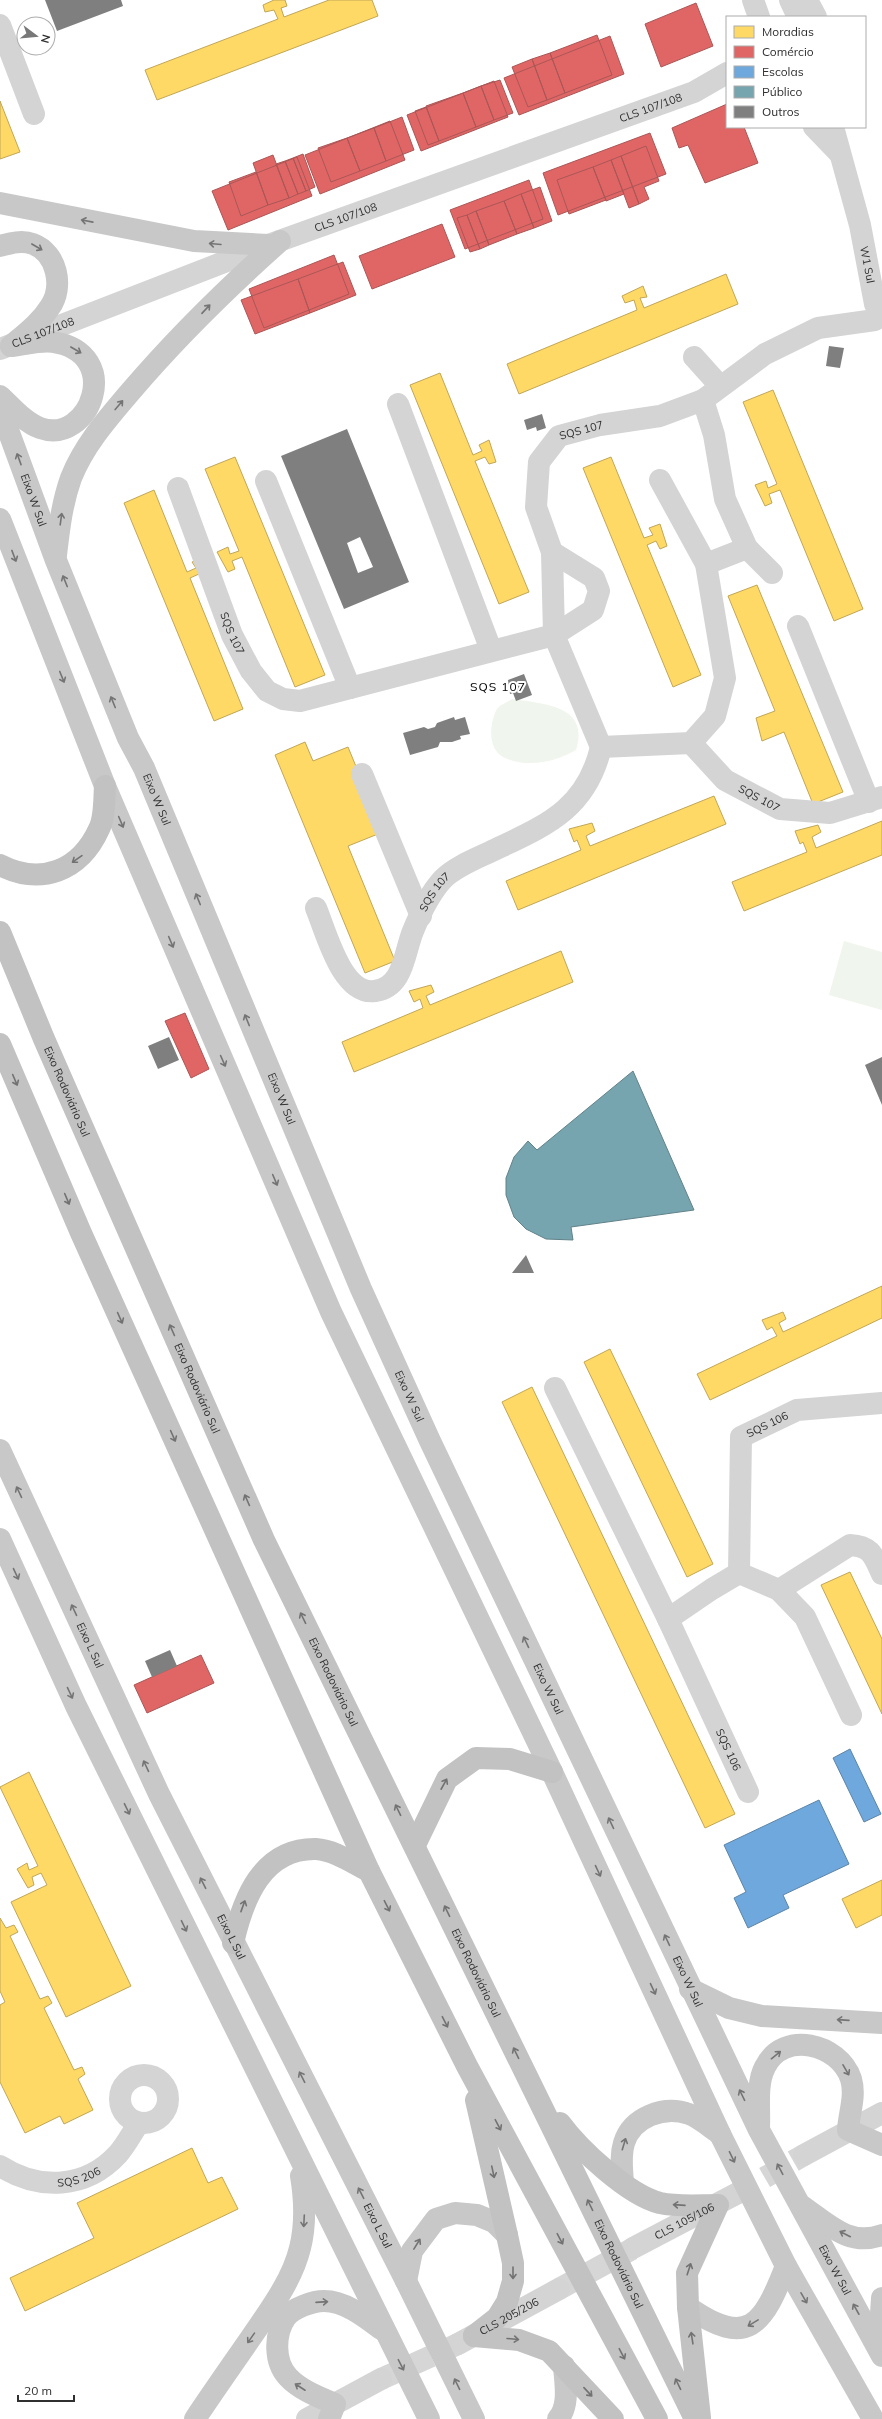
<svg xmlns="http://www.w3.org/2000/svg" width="882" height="2419" font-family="Mulish,sans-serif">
	<rect width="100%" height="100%" fill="#fff"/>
	<path fill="#f0f5ed" d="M512,699C544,704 590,705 576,750C555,762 529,768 505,758C487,750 489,724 497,709C500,705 508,702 512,699Z
		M844,941L882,952V1010L829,995Z"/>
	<path fill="#ffd966" stroke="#c1a656" d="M274,0H285L287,6L281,8L284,17L329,0H372L378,16L157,100L145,70L278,19L274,10L265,12L263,5Z
		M0,101L20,152L0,159Z
		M726,274L738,304L519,394L507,364L637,310L634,300L625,303L622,296L643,286L647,297L640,298L644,308Z
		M440,373L473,455L482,451L479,445L489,440L496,462L489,464L485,457L475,461L529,592L499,604L410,385Z
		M773,390L863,609L834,621L780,490L769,494L772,503L765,506L755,485L766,481L768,488L777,484L743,402Z
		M235,457L325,675L295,687L242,557L232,561L235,569L228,572L217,552L228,547L230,554L239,551L205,469Z
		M611,457L644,538L653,535L649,528L660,524L667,546L660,549L656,541L647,545L701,675L673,687L583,468Z
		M154,490L187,572L196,568L192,562L204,558L199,574L190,578L243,709L214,721L124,503Z
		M757,585L843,792L813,804L784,732L762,741L756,718L775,711L728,596Z
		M305,742L313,761L348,747L383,832L348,846L395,961L365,973L275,755Z
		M714,796L726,824L518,910L506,881L581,850L577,840L574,842L569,829L592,823L595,831L586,836L590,846Z
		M882,821V855L744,911L732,882L807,852L803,842L800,844L795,831L818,825L821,832L812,837L816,848Z
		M561,951L573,982L354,1072L342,1042L423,1008L420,999L414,1002L409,991L431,985L434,992L426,996L430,1005Z
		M882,1286V1318L710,1400L697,1374L777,1336L772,1327L767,1330L762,1320L783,1312L786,1319L779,1323L783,1332Z
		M610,1349L713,1564L687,1577L584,1362Z
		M532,1387L735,1814L705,1828L502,1402Z
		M850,1572L882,1639V1714L821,1585Z
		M29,1772L131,1986L66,2017L11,1902L47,1885L41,1873L32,1877L34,1885L28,1888L17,1869L27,1863L29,1870L38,1866L0,1787Z
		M882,1880V1915L856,1928L842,1899Z
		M0,1918L6,1928L14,1925L18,1932L10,1936L40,1999L48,1996L52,2003L44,2008L74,2070L82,2067L85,2074L78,2079L93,2110L64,2124L60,2116L25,2133L0,2082V2005L5,2002L0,1991Z
		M192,2148L208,2183L222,2177L238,2209L25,2311L10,2278L94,2238L77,2203Z"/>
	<path fill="#e06666" stroke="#ab5656" d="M696,3L713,46L661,67L645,24Z
		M597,35L612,75L565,93L550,53Z
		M610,36L624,74L519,115L504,78Z
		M550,53L565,93L547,100L532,59Z
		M532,59L547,100L528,107L512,67Z
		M500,80L513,113L494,120L481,86Z
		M494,81L508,117L421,151L407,115Z
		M481,86L494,120L476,127L463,93Z
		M463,93L476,127L439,141L426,106Z
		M727,104V127H744L758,163L705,183L688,145L679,148L672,128Z
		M426,107L439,141L428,145L415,111Z
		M402,117L414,150L386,161L374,128Z
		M390,121L405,160L320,194L305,155Z
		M374,128L386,161L360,171L347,138Z
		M650,133L666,174L558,215L543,173Z
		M347,138L360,171L331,182L318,148Z
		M646,146L659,181L644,187L649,199L639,204L621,156Z
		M303,154L315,187L306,191L293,158Z
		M273,155L289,198L268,205L253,163Z
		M621,156L639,204L629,208L611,160Z
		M297,157L312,196L228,230L212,191Z
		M293,158L306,191L298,194L285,161Z
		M611,160L624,194L606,201L593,167Z
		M285,161L298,194L289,198L276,164Z
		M593,167L606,200L569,214L557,180Z
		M256,172L268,205L241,216L229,182Z
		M529,180L543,219L465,249L450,210Z
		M540,187L552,221L534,228L521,194Z
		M521,194L534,228L517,234L504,201Z
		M504,201L517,234L489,245L476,211Z
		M476,211L489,245L480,249L467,215Z
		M467,215L480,249L470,252L457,218Z
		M442,224L455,257L372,289L359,256Z
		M334,255L349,294L264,328L249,289Z
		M343,262L356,295L310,313L298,279Z
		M298,279L310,313L255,334L241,300Z
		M185,1013L209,1069L191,1078L165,1021Z
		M201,1655L214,1683L147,1713L134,1685Z"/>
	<path fill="#6fa8dc" stroke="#5c84a8" d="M850,1749L881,1814L864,1822L833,1758Z
		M819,1800L849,1864L783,1895L789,1908L748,1928L734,1898L746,1892L724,1845Z"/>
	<path fill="#76a5af" stroke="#618289" d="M633,1071L694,1210L571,1227L573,1240L546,1239L526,1229L514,1217L506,1195V1178L514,1157L528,1141L537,1150Z"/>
	<path fill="#7f7f7f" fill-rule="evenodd" d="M45,0H121L123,6L57,31Z
		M829,346L844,348L840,368L826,366Z
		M542,414L546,428L537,431L536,427L527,430L524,420Z
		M347,429L409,582L344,609L281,456ZM360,537L373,567L358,573L347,543Z
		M524,674L532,695L516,701L513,693L510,694L508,680Z
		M454,717L455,720L465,717L470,734L460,736L461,739L452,742H440L438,747L410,755L403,733L424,727L428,729L435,727L437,723Z
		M169,1037L179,1060L158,1069L148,1046Z
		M882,1057V1105L865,1065Z
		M526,1255L534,1273H512Z
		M170,1650L177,1666L152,1677L145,1661Z"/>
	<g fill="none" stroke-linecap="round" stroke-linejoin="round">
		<path stroke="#d6d6d6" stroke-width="22" stroke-dasharray="22 11" stroke-linecap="butt" d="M736,2194L804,2155
			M559,2289L632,2249
			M381,2379L458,2344"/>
		<g stroke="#d4d4d4" stroke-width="22">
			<path d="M753,0L759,17"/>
			<path d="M790,0L798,17"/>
			<path d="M807,0L816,17"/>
			<path d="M0,25L34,114"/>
			<path d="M814,127L839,153"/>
			<path id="s1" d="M833,127L860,225L875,304"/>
			<path id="s2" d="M0,349L268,245L694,92L727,73"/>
			<path d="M694,357L720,386"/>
			<path d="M703,400L714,435L725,499L747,548L772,573"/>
			<path d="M398,404L491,650"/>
			<path id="s3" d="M660,480L706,564L725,678L715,716L691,743L601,747L554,635L552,552L536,507L539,462L559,436L600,425L660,416L703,400L765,354L818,328L875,320"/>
			<path d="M266,481L350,688"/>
			<path id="s4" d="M178,488L232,635L251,671L267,691L283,699L300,701L554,635L593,610L599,591L594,578L552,552"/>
			<path d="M706,564L747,548"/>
			<path d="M798,626L869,802"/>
			<path id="s5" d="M691,743L725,780L780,809L830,813L882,797"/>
			<path d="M362,774L421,916"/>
			<path id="s6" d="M316,908C326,932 342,996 375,991C404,987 404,953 413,931C420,914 430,893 443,879C455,867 475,859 490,852C544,826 586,811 601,747"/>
			<path id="s7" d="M555,1388L668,1619L712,1589L739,1573L741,1437L797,1410L882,1403"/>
			<path d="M739,1573L779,1590L805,1617L851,1715"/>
			<path d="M779,1590L850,1545C872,1546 874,1557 882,1574"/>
			<path id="s8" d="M668,1619L748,1792"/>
			<circle cx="144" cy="2099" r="24"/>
			<path d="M804,2155L882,2113"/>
			<path id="s9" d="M0,2166C39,2191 86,2189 118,2154C126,2145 132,2133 139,2123"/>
			<path id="s10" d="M633,2248L736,2194"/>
			<path id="s11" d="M458,2344L559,2289"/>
			<path d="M307,2419L381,2379"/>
		</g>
		<g stroke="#c8c8c8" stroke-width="22">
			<path d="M0,203L194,241L268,245"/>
			<path d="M0,246C11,243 22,240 33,244C57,253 64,287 50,307C40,323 25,334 11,346"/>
			<path d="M0,396C12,407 24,422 40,428C90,446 125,353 53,342C40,340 24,345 11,346"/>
			<path id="s12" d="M0,408L55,558L128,738L144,768L361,1289L430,1441L759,2130L882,2356"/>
			<path d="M0,519L105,786L331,1312L552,1772L720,2134L786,2266L873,2419"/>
			<path d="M56,555C59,529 62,503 71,478C84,445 108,418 131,391C178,336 226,289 280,241"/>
			<path id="s13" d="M0,1450L159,1794L406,2281L474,2419"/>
			<path d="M0,1539L76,1706L429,2419"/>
			<path d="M690,1989L729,2008L762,2016L882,2023"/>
			<path d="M759,2127C760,2108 756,2084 765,2067C783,2030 839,2043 851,2079C856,2096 849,2113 848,2130L882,2145"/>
			<path d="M623,2182C622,2169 620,2156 624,2143C632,2117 664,2105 689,2114C700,2118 711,2128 720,2134"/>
			<path d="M802,2206C828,2224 849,2247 882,2235"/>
			<path d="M406,2281L412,2251L436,2219L455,2213L477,2215L494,2222L507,2235"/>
			<path d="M882,2298L880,2330L882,2341"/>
			<path d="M688,2307C748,2349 763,2325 786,2266"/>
			<path d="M195,2419C213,2392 232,2365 250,2339C269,2311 292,2281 300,2248C306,2224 305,2200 301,2176"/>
			<path d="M329,2419L335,2404C319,2397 300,2390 288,2377C274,2362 274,2334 286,2317C293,2308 313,2301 324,2301C345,2301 365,2317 381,2329"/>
			<path d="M558,2419C570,2405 565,2383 564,2366"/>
		</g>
		<g stroke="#c2c2c2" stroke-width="22">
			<path d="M0,865C41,886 80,871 99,829C105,818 104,799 105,786"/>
			<path id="s14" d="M0,932L44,1039L264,1540L695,2419"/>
			<path d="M0,1044L81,1233L369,1871L467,2066L657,2419"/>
			<path d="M415,1845L447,1779L476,1758L510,1759L552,1772"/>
			<path d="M233,1943C243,1899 262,1848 316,1849C334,1850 353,1863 369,1871"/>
			<path d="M560,2123C579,2149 628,2195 660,2203C678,2207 699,2205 718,2205L687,2273L688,2307L700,2418"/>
			<path d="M474,2336L497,2318L507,2302L513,2281V2263L507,2235L476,2100"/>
			<path d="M474,2336L519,2340L549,2351L613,2419"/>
		</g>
	</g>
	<defs><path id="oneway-shaft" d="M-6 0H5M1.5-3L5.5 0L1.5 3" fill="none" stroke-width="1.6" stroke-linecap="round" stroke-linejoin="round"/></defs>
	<g stroke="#747474">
		<use href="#oneway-shaft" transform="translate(87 221) rotate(-169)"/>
		<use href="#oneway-shaft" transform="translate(215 244) rotate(-175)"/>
		<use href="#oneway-shaft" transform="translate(37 247) rotate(30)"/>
		<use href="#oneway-shaft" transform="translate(206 309) rotate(-47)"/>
		<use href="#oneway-shaft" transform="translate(76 350) rotate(30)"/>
		<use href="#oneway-shaft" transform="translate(119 405) rotate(-50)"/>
		<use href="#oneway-shaft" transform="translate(19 459) rotate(-110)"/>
		<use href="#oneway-shaft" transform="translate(61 519) rotate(-82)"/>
		<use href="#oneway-shaft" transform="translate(14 556) rotate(69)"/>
		<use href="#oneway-shaft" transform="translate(65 581) rotate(-112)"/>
		<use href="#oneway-shaft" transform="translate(62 677) rotate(68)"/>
		<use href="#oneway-shaft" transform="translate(113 702) rotate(-112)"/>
		<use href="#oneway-shaft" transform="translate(121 822) rotate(67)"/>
		<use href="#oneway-shaft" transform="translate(198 899) rotate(-112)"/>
		<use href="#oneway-shaft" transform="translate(171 942) rotate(67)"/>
		<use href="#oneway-shaft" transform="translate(247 1020) rotate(-112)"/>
		<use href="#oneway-shaft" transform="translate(223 1061) rotate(66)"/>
		<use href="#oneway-shaft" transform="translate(275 1180) rotate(67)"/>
		<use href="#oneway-shaft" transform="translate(19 1492) rotate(-115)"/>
		<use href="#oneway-shaft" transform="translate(16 1574) rotate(65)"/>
		<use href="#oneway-shaft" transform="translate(74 1610) rotate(-115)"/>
		<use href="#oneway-shaft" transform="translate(526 1642) rotate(-115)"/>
		<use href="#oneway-shaft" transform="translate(70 1693) rotate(65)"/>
		<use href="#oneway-shaft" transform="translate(146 1766) rotate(-115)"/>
		<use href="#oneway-shaft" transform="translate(127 1809) rotate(64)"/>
		<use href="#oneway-shaft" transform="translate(611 1823) rotate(-115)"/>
		<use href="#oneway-shaft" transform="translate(598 1871) rotate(65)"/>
		<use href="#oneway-shaft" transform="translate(203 1883) rotate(-117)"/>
		<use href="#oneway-shaft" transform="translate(184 1926) rotate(64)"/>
		<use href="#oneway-shaft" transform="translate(667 1940) rotate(-115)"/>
		<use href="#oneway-shaft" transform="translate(653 1989) rotate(65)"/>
		<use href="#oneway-shaft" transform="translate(843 2020) rotate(-176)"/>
		<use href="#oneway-shaft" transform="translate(776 2055) rotate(-39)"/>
		<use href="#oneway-shaft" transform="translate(846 2070) rotate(60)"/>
		<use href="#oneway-shaft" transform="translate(302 2077) rotate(-117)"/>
		<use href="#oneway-shaft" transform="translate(742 2095) rotate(-116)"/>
		<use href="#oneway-shaft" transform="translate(624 2144) rotate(-73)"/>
		<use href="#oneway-shaft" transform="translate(732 2157) rotate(64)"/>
		<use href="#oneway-shaft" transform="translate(780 2169) rotate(-118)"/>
		<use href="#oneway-shaft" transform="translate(361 2193) rotate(-117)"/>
		<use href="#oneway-shaft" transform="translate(304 2221) rotate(93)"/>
		<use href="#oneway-shaft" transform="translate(845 2234) rotate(-153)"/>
		<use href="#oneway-shaft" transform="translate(417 2244) rotate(-58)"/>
		<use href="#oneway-shaft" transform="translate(804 2298) rotate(60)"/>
		<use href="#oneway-shaft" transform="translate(322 2302) rotate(-4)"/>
		<use href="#oneway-shaft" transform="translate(856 2309) rotate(-119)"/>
		<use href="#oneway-shaft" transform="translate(753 2323) rotate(149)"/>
		<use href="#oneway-shaft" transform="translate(251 2338) rotate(125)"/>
		<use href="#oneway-shaft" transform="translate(401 2365) rotate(63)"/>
		<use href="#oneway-shaft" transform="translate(457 2384) rotate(-116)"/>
		<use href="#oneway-shaft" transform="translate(300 2387) rotate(-147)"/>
	</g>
	<g stroke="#727272">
		<use href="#oneway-shaft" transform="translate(77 859) rotate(145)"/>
		<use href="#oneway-shaft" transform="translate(15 1080) rotate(67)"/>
		<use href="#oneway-shaft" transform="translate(67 1199) rotate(67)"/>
		<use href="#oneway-shaft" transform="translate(120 1318) rotate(66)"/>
		<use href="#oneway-shaft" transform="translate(172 1330) rotate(-114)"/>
		<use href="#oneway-shaft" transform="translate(173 1436) rotate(66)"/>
		<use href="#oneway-shaft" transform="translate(247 1500) rotate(-114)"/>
		<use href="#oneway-shaft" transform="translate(303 1618) rotate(-116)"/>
		<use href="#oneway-shaft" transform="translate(444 1784) rotate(-61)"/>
		<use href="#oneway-shaft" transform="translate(398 1810) rotate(-116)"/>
		<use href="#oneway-shaft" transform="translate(243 1906) rotate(-70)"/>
		<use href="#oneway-shaft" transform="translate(387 1906) rotate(63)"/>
		<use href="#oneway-shaft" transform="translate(447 1911) rotate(-116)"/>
		<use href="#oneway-shaft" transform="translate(445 2022) rotate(63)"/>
		<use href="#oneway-shaft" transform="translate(516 2053) rotate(-116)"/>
		<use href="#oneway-shaft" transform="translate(498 2125) rotate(62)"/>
		<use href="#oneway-shaft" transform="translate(493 2172) rotate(78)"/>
		<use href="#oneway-shaft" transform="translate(590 2205) rotate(-116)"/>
		<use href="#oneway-shaft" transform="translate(679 2205) rotate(-176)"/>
		<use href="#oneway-shaft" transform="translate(560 2239) rotate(62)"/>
		<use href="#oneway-shaft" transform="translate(689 2269) rotate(-72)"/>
		<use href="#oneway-shaft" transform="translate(513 2273) rotate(90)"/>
		<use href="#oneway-shaft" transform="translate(692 2338) rotate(-99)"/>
		<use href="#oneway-shaft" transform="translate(513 2339) rotate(5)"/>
		<use href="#oneway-shaft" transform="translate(622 2354) rotate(62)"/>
		<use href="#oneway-shaft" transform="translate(678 2384) rotate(-116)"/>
		<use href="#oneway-shaft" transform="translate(588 2392) rotate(47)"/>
	</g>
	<g text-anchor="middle" stroke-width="4" stroke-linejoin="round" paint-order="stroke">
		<g font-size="11" fill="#303030" stroke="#fff">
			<text dy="4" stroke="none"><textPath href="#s2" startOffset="694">CLS 107/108</textPath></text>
			<text dy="4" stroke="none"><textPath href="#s2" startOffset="370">CLS 107/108</textPath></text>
			<text dy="4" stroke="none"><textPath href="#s1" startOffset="142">W1 Sul</textPath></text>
			<text dy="4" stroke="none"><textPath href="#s2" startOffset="46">CLS 107/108</textPath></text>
			<text dy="4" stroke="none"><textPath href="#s3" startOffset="730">SQS 107</textPath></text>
			<text dy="4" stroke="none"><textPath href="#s12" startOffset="98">Eixo W Sul</textPath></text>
			<text dy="4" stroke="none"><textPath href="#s4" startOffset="155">SQS 107</textPath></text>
			<text dy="4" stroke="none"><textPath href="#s5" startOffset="89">SQS 107</textPath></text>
			<text dy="4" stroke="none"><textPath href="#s12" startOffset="422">Eixo W Sul</textPath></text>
			<text dy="4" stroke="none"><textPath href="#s6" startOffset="229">SQS 107</textPath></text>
			<text dy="4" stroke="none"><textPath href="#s14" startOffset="173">Eixo Rodoviário Sul</textPath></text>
			<text dy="4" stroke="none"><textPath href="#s12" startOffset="746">Eixo W Sul</textPath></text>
			<text dy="4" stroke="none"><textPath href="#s14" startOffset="497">Eixo Rodoviário Sul</textPath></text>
			<text dy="4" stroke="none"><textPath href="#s12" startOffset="1070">Eixo W Sul</textPath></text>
			<text dy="4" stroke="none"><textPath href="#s7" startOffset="507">SQS 106</textPath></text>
			<text dy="4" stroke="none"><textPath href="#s13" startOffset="215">Eixo L Sul</textPath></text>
			<text dy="4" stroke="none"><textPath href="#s14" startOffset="821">Eixo Rodoviário Sul</textPath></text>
			<text dy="4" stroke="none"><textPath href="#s12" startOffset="1394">Eixo W Sul</textPath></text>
			<text dy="4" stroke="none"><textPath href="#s8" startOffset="144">SQS 106</textPath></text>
			<text dy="4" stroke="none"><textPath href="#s13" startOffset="539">Eixo L Sul</textPath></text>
			<text dy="4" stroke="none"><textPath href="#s14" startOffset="1145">Eixo Rodoviário Sul</textPath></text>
			<text dy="4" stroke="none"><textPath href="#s12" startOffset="1718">Eixo W Sul</textPath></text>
			<text dy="4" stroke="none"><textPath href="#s9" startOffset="83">SQS 206</textPath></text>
			<text dy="4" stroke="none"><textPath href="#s10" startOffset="58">CLS 105/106</textPath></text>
			<text dy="4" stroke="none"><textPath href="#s13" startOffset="863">Eixo L Sul</textPath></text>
			<text dy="4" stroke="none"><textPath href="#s14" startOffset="1469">Eixo Rodoviário Sul</textPath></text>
			<text dy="4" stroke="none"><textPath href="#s12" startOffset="2042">Eixo W Sul</textPath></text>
			<text dy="4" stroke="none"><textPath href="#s11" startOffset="58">CLS 205/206</textPath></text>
		</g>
		<g font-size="12" letter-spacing="1" fill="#000" stroke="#fff">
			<text x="498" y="691">SQS 107</text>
		</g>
	</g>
	<rect x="726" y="16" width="140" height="112" fill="#ffffff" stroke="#acacac"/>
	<rect x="734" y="26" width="20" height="12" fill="#ffd966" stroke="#acacac"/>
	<text x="762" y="36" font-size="12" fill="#303030">Moradias</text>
	<rect x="734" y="46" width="20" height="12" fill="#e06666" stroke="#acacac"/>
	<text x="762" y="56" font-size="12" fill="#303030">Comércio</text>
	<rect x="734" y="66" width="20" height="12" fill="#6fa8dc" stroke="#acacac"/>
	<text x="762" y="76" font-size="12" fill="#303030">Escolas</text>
	<rect x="734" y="86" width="20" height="12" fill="#76a5af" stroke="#acacac"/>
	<text x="762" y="96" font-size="12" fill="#303030">Público</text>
	<rect x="734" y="106" width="20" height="12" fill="#7f7f7f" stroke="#acacac"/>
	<text x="762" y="116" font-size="12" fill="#303030">Outros</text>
	<g transform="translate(36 36) rotate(106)"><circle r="19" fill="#ffffff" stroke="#acacac"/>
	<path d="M0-3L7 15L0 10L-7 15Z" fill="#787878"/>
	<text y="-6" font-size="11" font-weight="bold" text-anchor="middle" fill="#303030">N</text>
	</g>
	<path d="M18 2395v6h56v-6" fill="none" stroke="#303030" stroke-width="2"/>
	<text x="24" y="2395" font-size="12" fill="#303030" stroke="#ffffff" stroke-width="3" paint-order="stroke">20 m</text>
</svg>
